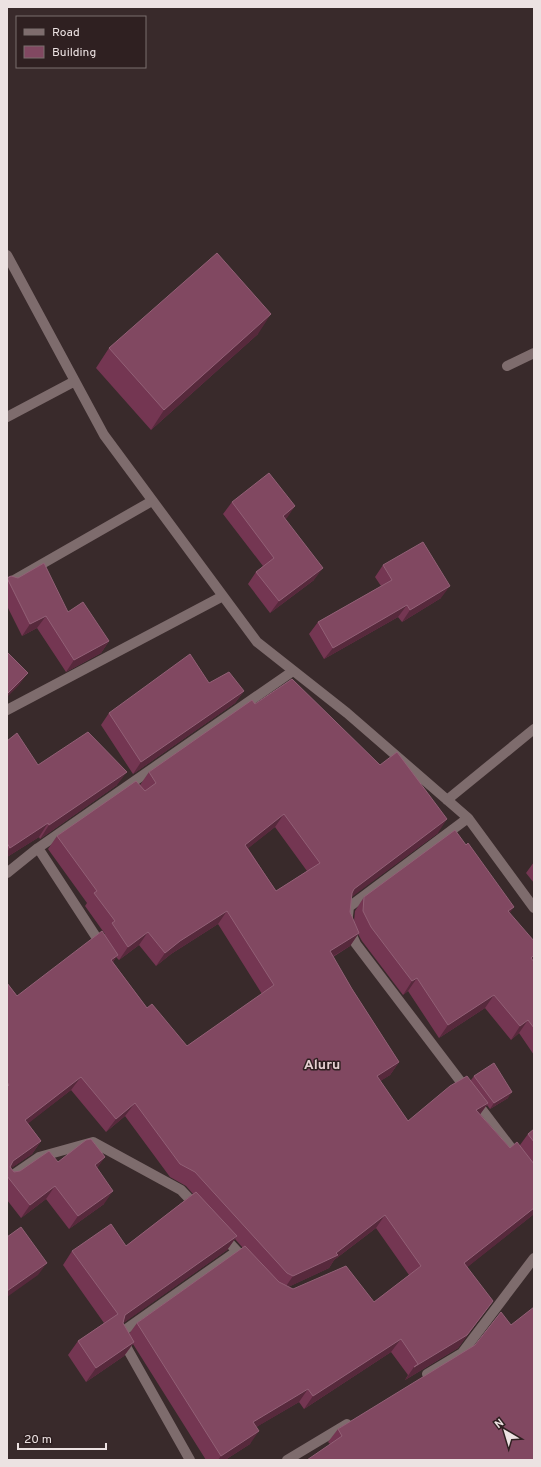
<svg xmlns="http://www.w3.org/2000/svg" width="541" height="1467" font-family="Overpass,sans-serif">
	<rect width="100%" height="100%" fill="#392a2b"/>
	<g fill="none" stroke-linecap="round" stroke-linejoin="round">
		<path stroke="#7e6c6d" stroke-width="10" d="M7,255L104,435L257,642L347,713L468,818L534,908
			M507,366L534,353
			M7,417L75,381
			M7,584L152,501
			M7,710L223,596
			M447,800L534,729
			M468,818L349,907L347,925L356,944L534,1178
			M38,848L102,946
			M7,873L38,848L293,671
			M7,1179L39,1157L93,1142L181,1190L197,1207
			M223,1236L246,1261
			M427,1374L462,1353L534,1258
			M190,1460L119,1334L237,1251
			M287,1460L347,1424"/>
	</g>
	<path fill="#743652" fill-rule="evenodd" d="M258,334L151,430L96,368L109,348Z
		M232,502L295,506L285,519L314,580L270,613L248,584L256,572L263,566L223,514Z
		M383,565L441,598L402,622L398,617L324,659L309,634L318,622L381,586L375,577Z
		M7,578L68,612L109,641L101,653L66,672L37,628L22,636L7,606Z
		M209,683L244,691L235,703L133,774L101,725L109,713Z
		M255,704L438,833L351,897L350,912L354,921L355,911L364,897L510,913L534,962V1055L519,1033L511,1040L485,1008L439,1038L408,991L403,995L362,941L358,934L350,946L333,957L352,989L399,1062L390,1075L380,1081L408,1121L471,1080L474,1076L508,1098L490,1109L487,1105L480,1114L510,1148L520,1145L528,1134L534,1129V1214L467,1267L483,1314L458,1348L405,1380L408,1375L391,1352L304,1409L299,1402L256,1427L250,1444L225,1460H206L133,1344L124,1356L86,1382L68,1355L78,1341L104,1323L63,1265L72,1251L126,1246L193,1194L186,1186L170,1177L125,1116L106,1132L71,1090L28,1123L41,1141L32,1154L11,1168L14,1172L20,1171L58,1162L97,1168L104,1204L69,1229L46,1199L21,1218L7,1200V983L17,996L105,934L85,906L87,903L48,849L57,836L140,785L149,772ZM275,827L307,871L276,891L248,848ZM218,924L262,994L187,1046L147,1008L113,962L116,957L119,960L139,945L156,966L171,954ZM376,1228L409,1275L374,1302L293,1289L288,1287L329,1268L334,1260ZM235,1239L243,1248L137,1323L129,1334L123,1323L227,1250Z
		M7,741L38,765L117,785L40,839L39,837L7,857Z
		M534,862V883L526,873Z
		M511,1325L534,1460L330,1444L328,1442L338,1429Z"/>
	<path fill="#57293c" d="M271,314L258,334L151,430L164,410Z
		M295,506L287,518L274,528L283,516Z
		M323,568L314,580L270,613L279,601Z
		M450,586L441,598L402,622L410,610Z
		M407,605L398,617L324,659L333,648Z
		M46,616L37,628L22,636L30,624Z
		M109,641L101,653L66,672L74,660Z
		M28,673L19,685L7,697V694Z
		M244,691L235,703L133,774L141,762Z
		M127,772L117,785L40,839L49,825Z
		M284,814L275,827L236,858L245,845Z
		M447,819L438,833L345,902L354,889Z
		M48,823L39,837L7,857V852L10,848Z
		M514,907L505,920L508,911Z
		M227,911L218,924L171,954L156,966L165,953L180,941Z
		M148,932L139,945L119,960L128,947Z
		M359,933L350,946L320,964L330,951Z
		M118,955L108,968L111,960Z
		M534,955V959L532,962L531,958Z
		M417,978L408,991L403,995L412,981Z
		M494,995L485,1008L439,1038L448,1025Z
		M528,1020L519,1033L511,1040L520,1026Z
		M399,1062L390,1075L368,1089L377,1076Z
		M81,1077L71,1090L16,1133L25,1120Z
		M512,1092L508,1098L490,1109L494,1103Z
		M135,1103L125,1116L106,1132L116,1119Z
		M488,1103L479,1116L476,1110Z
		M41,1141L32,1154L7,1171L13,1161Z
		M105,1157L96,1170L95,1165Z
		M55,1186L46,1199L21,1218L30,1205Z
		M113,1191L104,1204L69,1229L78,1216Z
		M534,1208V1214L455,1277L464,1263Z
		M385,1215L376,1228L334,1260L329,1268L284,1289L293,1276L336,1253Z
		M237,1236L227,1250L115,1329L125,1315Z
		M47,1263L38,1275L7,1297V1291Z
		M493,1301L458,1348L405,1380L414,1367Z
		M401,1339L391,1352L304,1409L313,1396Z
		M134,1342L124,1356L86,1382L96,1368Z
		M308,1389L299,1402L243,1435L253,1422Z
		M259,1431L250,1444L225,1460H218L221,1456Z"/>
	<path fill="#814861" stroke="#926076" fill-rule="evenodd" d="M217,253L271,314L164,410L109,348Z
		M269,473L295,506L283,516L323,568L279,601L256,572L274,558L232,502Z
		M423,542L450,586L410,610L407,605L333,648L318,622L392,580L383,565Z
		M44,563L68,612L83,602L109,641L74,660L46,616L30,624L7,578L11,576L18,578Z
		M7,652L28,673L7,694Z
		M190,654L209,683L229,672L244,691L141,762L109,713Z
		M292,679L380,765L397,752L447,819L354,889L352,893L350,912L359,933L330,951L352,989L399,1062L377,1076L408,1121L450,1086L467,1076L488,1103L476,1110L510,1148L517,1142L534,1164V1208L464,1263L493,1301L467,1335L414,1367L418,1364L401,1339L313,1396L308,1389L253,1422L259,1431L221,1456L137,1323L245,1246L279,1282L293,1289L346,1266L374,1302L421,1266L385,1215L336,1253L338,1255L293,1276L287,1273L195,1172L180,1164L135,1103L116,1119L81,1077L25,1120L41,1141L13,1161L10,1167L14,1172L20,1171L49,1151L58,1162L86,1140L91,1139L105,1157L95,1165L113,1191L78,1216L55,1186L30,1205L7,1176V1087L9,1085L7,1082V983L17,996L102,931L118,955L111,960L147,1008L152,1004L187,1046L274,985L227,911L180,941L165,953L148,932L128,947L112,923L115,921L94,893L97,891L57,836L136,781L145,791L156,783L149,772L252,700L255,704ZM284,814L320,863L276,891L245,845Z
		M88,732L127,772L49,825L48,823L10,848L7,843V741L17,733L38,765Z
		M455,830L466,845L468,843L514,907L508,911L534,941V955L531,958L534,962V1028L528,1020L520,1026L494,995L448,1025L417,978L412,981L371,927L363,911L364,897Z
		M494,1063L512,1092L494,1103L474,1076Z
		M534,1129V1142L528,1134Z
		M196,1192L237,1236L125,1315L123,1323L134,1342L96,1368L78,1341L118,1314L72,1251L111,1224L126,1246Z
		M21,1227L47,1263L7,1291V1237Z
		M534,1307V1460H307L342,1436L338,1429L475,1345L501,1312L511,1325Z"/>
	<g text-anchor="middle" stroke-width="3" stroke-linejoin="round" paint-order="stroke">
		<g font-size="14" font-weight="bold" fill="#e6d1d2" stroke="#2f2021">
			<text x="322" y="1069">Aluru</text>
		</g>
	</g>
	<rect width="541" height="1467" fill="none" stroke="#ece2e2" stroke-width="16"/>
	<rect x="16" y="16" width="130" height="52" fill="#2f2021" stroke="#7b6e6e"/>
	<rect x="24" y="29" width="20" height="6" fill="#7e6c6d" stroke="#7b6e6e"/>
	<text x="52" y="36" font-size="12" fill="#ece2e2">Road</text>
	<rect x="24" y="46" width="20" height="12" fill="#814861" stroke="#7b6e6e"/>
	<text x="52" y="56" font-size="12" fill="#ece2e2">Building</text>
	<g transform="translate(505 1431) rotate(322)" stroke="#2f2021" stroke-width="3" paint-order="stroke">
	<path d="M0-3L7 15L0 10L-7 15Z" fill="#ece2e2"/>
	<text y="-6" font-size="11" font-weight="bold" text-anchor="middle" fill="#ece2e2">N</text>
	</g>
	<path d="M18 1443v6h88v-6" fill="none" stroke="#ece2e2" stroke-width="2"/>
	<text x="24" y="1443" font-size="12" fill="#ece2e2" stroke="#2f2021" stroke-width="3" paint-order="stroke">20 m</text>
</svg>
